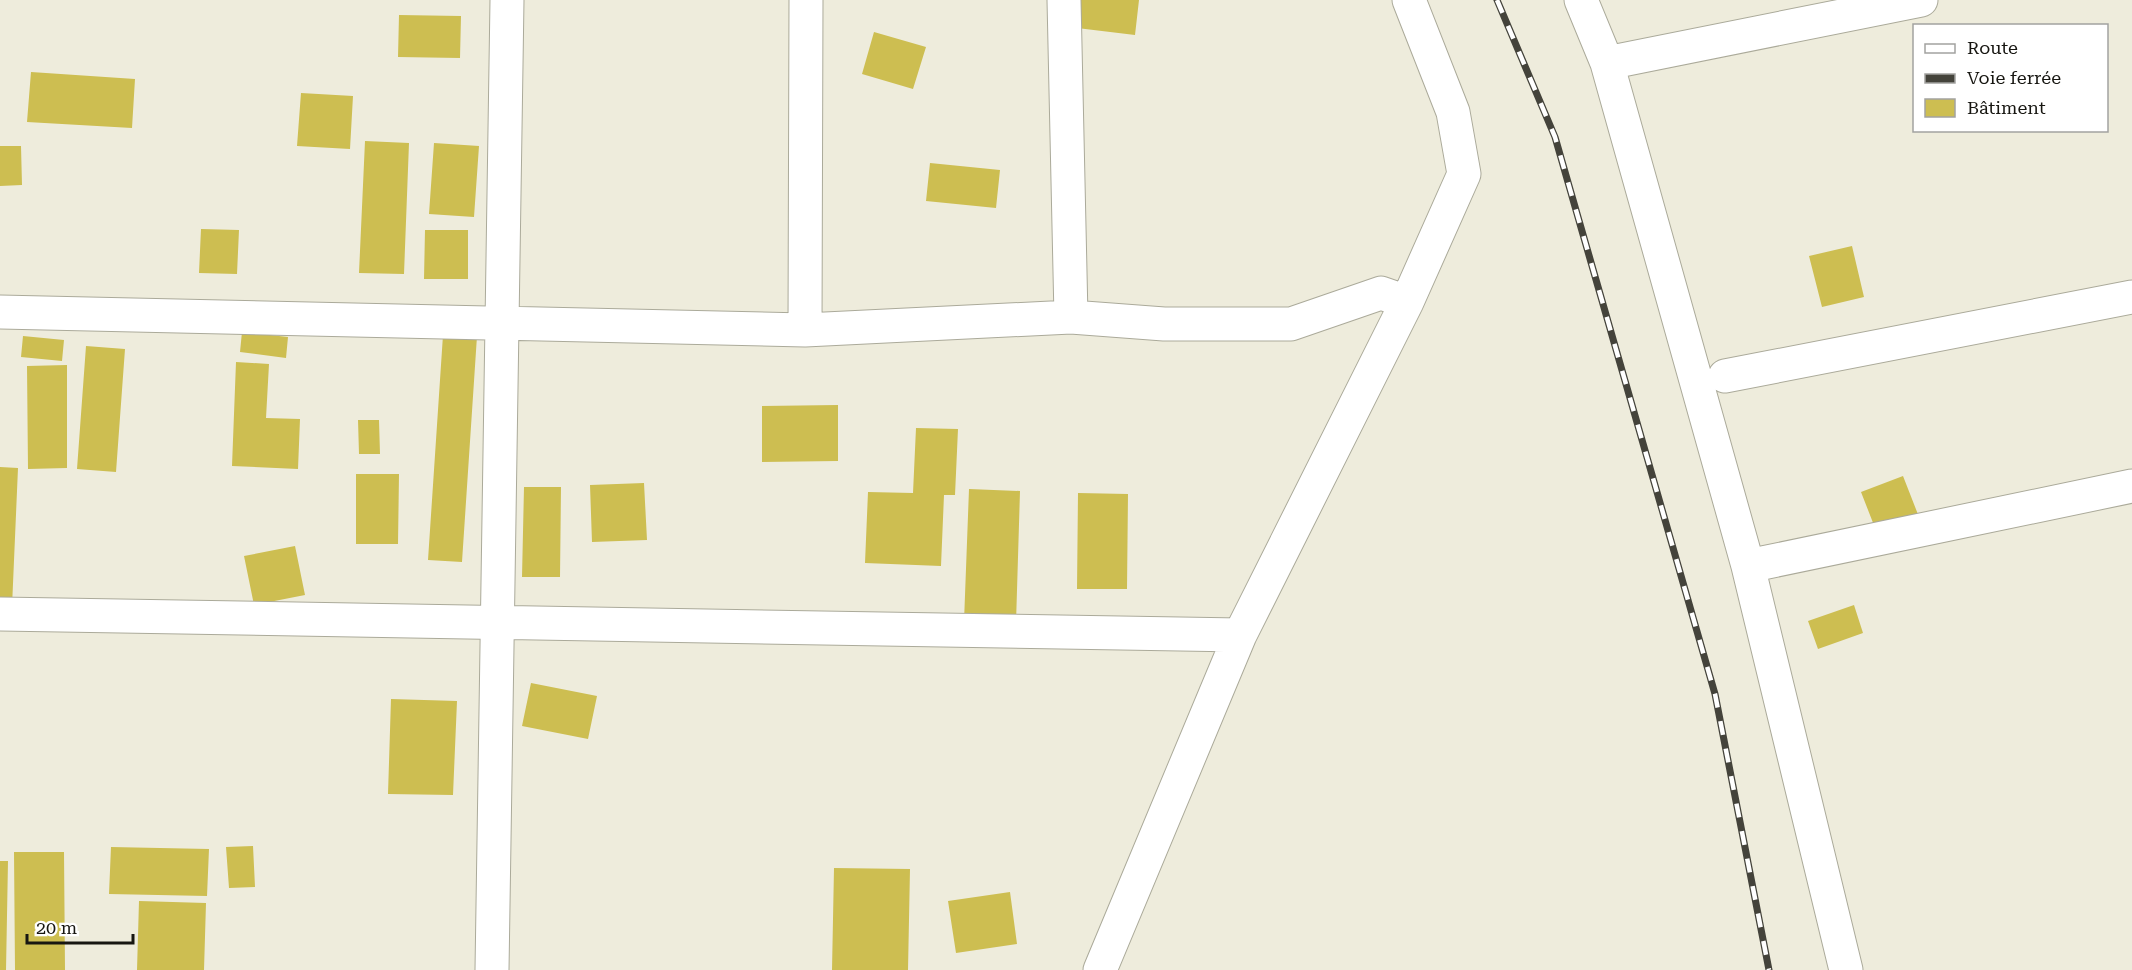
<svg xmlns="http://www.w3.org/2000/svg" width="2132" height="970" font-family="'Roboto Serif',serif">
	<rect width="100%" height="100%" fill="#eeecdc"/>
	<path fill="#cdbe51" d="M1081,0H1139L1135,35L1077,28Z
		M399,15L461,16L460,58L398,57Z
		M874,32L926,47L913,89L862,74Z
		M31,72L135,79L132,128L27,122Z
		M301,93L353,96L350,149L297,146Z
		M365,141L409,143L404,274L359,273Z
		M434,143L479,146L474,217L429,214Z
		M0,146H21L22,185L0,186Z
		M930,163L1000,170L996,208L926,201Z
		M201,229L239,230L237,274L199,273Z
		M425,230H468V279H424Z
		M1852,246L1864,297L1822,307L1809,256Z
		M242,332L288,337L286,358L240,352Z
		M443,335L477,336L462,562L428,560Z
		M23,336L64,340L62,361L21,357Z
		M86,346L125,349L116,472L77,469Z
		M236,362L269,364L266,418L300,419L298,469L232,466Z
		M67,365V468L28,469L27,366Z
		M838,405V461L762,462V406Z
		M358,420H379L380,454H359Z
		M916,428L958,429L955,495H944L941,566L865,563L868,492L913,493Z
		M0,467L18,468L12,607L0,606Z
		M356,474H399L398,544H356Z
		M1903,476L1919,517L1877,533L1861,492Z
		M644,483L647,540L592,542L590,485Z
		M524,487H561L560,577H522Z
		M969,489L1020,491L1016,623L964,622Z
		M1078,493L1128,494L1127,589H1077Z
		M295,546L305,595L254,605L244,556Z
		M1854,605L1863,633L1818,649L1808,621Z
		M531,683L597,696L588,739L522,726Z
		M391,699L457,701L453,795L388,794Z
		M253,846L255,887L229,888L226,847Z
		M111,847L209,849L207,896L109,894Z
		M14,852H64L65,970H15Z
		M0,861H8L6,970H0Z
		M834,868L910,869L908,970H832Z
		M1010,892L1017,944L956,953L948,901Z
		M139,901L206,903L204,970H137Z"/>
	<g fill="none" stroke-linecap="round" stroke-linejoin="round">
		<g stroke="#abaa9a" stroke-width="35">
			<path id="minor" d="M1064,0L1071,317
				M1581,0L1607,63L1748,566L1846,970
				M1607,63L1921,0
				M0,312L805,330L1071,317L1164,324H1291L1381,293L1407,302
				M805,330L806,0
				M1725,376L2132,297
				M1748,566L2132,486
				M0,614L1240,635
				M492,970L507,0
				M1100,970L1240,635L1407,302L1464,174L1453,112L1409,0"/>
		</g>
		<use href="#minor" stroke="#fff" stroke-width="33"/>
		<g stroke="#44433b" stroke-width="7">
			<path id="rail" d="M1497,0L1555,137L1715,694L1769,970"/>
		</g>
		<use href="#rail" stroke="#fff" stroke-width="4.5" stroke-dasharray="14" stroke-linecap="butt"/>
	</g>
	<rect x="1913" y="24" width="195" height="108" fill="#ffffff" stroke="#a2a2a0" stroke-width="1.5"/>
	<rect x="1925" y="44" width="30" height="9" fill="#ffffff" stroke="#a2a2a0" stroke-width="1.5"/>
	<text x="1967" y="54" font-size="18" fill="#171611">Route</text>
	<rect x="1925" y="74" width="30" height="9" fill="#44433b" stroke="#a2a2a0" stroke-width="1.5"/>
	<text x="1967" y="84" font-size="18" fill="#171611">Voie ferrée</text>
	<rect x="1925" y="99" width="30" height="18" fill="#cdbe51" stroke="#a2a2a0" stroke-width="1.5"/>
	<text x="1967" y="114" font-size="18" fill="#171611">Bâtiment</text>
	<path d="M27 934v9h106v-9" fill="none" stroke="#171611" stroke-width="3"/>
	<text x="36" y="934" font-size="18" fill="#171611" stroke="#ffffff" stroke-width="4.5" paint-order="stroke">20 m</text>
</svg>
